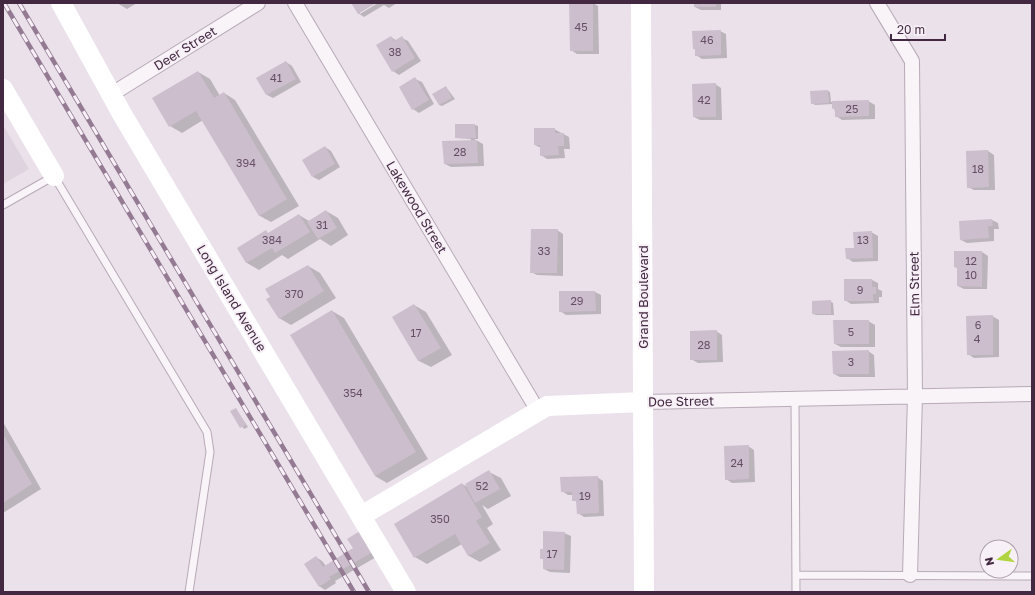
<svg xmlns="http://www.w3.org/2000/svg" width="1035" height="595" font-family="'Golos Text',sans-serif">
	<rect width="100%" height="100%" fill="#eae1ea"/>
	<path fill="#dfd3df" d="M3,125L29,169L3,184Z"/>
	<path fill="#0003" d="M117,3H137L127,9Z
		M352,3H375L360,12V14L378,3H397L389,8L384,5L364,17L358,13Z
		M593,3L598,6L599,54H577L571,50Z
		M695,3H721V10H701L695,7Z
		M720,31L726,34L727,58L702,59L696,55V50L694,49Z
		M391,37L397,41L402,38L408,41L421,61L399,75L393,71Z
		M286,62L292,66L301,82L273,98L267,95Z
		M198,72L210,79L220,96L224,93L235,100L299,206L271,222L260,216L203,120L182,133L170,126Z
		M415,79L422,82L434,104L419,113L413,109Z
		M715,84L721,88L722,120H700L694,117Z
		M446,87L455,99L442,106L439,105Z
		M828,91L830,92L831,102L868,101L875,105V119L842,120L836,116L833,104L815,105L812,103Z
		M475,125L478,126V139H474L483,144L484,166L451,167L445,164L471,141V139L456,138Z
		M554,129L569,137L570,149H564L565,158L547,159L541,155V148L535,145Z
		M325,147L331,151L340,167L319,180L313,177Z
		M988,151L994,155L995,190H974L968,187L967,152Z
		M326,211L338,218L348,235L331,246L320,239L288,259L282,255L259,270L247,263L238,248L266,232L269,234L299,215L309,221Z
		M992,220L998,223L999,229H994V241L967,243L961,240Z
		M557,230L563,234V276L537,275L531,272Z
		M871,232L878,236V261L853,262L847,258Z
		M982,252L988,256L987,289H964L958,286V269L955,267Z
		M308,266L320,273L336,298L291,325L279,318Z
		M872,280L878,283V289L882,291V297H879V303L851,304L845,300Z
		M560,292H595L601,295V314L566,315L560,311Z
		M830,301L833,303L834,315H816L813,314Z
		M414,305L426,312L452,355L431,367L419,361L393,317Z
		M332,311L344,318L428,459L387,483L375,476Z
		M992,316L999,320V357L974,358L968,354Z
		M868,321L875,325V347H841L835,344Z
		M716,331L722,335L723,362L698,363L691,359Z
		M868,351L874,355L875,377H840L834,374Z
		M236,409L248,427L244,429L232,411Z
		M3,422L41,489L3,513Z
		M748,446L754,450L755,482L732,483L726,479Z
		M489,472L501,478L511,496L488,509L482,505L493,524L487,528L501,550L480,562L469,556L462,544L427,564L415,557L395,524L462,484L469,488Z
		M597,477L603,481L604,516L584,517L578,513L577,502L573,500V495H568L562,491Z
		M564,533L571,536L570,573L550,572L544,569V560L541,558L543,550Z
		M349,539L378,556L335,581L336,583L325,590L319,586L316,557L322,561L326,566L354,548Z"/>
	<path fill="#cdbecd" d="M351,3H376L358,14Z
		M569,3H593V51H570Z
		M694,3H716V7H694Z
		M721,30V55L695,56V49H693L692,31Z
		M391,36L394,41L402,36L415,58L392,72L376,45Z
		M286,61L296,79L266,95L256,78Z
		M198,71L214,98L224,92L287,199L259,216L196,111L169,127L152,98Z
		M415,77L429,100L412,110L399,87Z
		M716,83V117H693L692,84Z
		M446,86L452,98L439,105L432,94Z
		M828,90L829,103L811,104L810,91Z
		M869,100V116L835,117V108L832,109V101Z
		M455,124H475L476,138H455Z
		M534,128H555V133H564V146H558L559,155L540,156V145H534Z
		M477,140L478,163L444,164L442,141Z
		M325,146L335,164L312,177L302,160Z
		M988,150L989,187L967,188L966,151Z
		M326,210L337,228L318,239L307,222Z
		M299,214L310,232L275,253L272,248L246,263L237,248L266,230L268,233Z
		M992,219L993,226H988L989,238L960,240L959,221Z
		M531,229H558L557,273H530Z
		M872,231L873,258L846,259L845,248H854L853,232Z
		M954,251H982V287L957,286V267H954Z
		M308,265L324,291L279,319L266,299L270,297L265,289Z
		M844,279H872V287H876V294H873V301H844Z
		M559,291H595L596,311L559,312Z
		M831,300V314H812V301Z
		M414,304L441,348L418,361L392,317Z
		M332,310L416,452L375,476L290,335Z
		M993,315V355H967L966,316Z
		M833,320H869V344H834Z
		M717,330V360H690V331Z
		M869,350V374H833L832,351Z
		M236,408L246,425L240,428L230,411Z
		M3,434L32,484L3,503Z
		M749,445V479L725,480L724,446Z
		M489,470L500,489L475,503L465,484Z
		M598,476L599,513L577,514L576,501H572V492H561L560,477Z
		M462,483L482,517L476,521L490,543L468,556L455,534L414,558L394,524Z
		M360,531L373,552L329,577L331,579L319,587L304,564L316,556L323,567L353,548L347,539Z
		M543,531L565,532L564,570L543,569V559H540V549H543Z"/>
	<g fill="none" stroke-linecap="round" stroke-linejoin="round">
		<g stroke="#b8aab8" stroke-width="9">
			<path id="lane" d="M3,205L54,176L207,432L210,452L189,592
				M795,399L796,592
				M796,575L1032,576"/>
		</g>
		<g stroke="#b8aab8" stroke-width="16">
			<path id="street" d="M295,3L538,411
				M877,3L912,61L915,396L910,575
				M112,94L258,3
				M643,402L1032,394"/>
		</g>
		<use href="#lane" stroke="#f8f4f8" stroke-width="7"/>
		<use href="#street" stroke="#f8f4f8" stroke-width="14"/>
		<path stroke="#fff" stroke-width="20" d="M61,3L122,114L406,592
			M641,3L644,592
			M3,89L54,176
			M361,516L547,406L643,402"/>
		<g stroke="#957a94" stroke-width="4.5">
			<path id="rail" d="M4,3L354,592
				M19,3L369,592"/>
		</g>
		<use href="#rail" stroke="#f7f1f7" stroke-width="3" stroke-dasharray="9" stroke-linecap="butt"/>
	</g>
	<g text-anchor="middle" stroke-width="4" stroke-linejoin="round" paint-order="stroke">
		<g font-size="11" fill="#664e65">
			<text x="581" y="31">45</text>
			<text x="707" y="44">46</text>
			<text x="395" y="56">38</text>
			<text x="276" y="82">41</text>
			<text x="704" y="104">42</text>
			<text x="852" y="113">25</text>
			<text x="460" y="156">28</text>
			<text x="246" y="167">394</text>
			<text x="978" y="173">18</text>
			<text x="322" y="229">31</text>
			<text x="272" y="244">384</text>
			<text x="863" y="244">13</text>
			<text x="544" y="255">33</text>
			<text x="971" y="265">12</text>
			<text x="971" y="279">10</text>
			<text x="860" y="294">9</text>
			<text x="294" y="298">370</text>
			<text x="577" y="305">29</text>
			<text x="978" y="329">6</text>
			<text x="851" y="336">5</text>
			<text x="416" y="337">17</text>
			<text x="977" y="343">4</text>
			<text x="704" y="349">28</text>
			<text x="851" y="366">3</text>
			<text x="353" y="397">354</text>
			<text x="737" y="467">24</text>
			<text x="482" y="490">52</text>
			<text x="585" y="500">19</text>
			<text x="440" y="523">350</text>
			<text x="552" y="558">17</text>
		</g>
		<g font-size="13" fill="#432842" stroke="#f7f1f7">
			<text transform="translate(185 48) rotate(-32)" y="5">Deer Street</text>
			<text transform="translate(417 207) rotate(59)" y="5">Lakewood Street</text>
			<text transform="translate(914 284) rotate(-91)" y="5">Elm Street</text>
			<text transform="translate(643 297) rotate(-90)" y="5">Grand Boulevard</text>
			<text transform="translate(232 298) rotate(59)" y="5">Long Island Avenue</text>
			<text transform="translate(681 401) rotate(-1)" y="5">Doe Street</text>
		</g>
	</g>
	<rect width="1035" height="595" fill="none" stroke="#432842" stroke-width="8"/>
	<g transform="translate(999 559) rotate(256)"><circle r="19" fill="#f7f1f7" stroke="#afa1af"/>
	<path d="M0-3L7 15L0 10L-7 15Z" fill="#b1d441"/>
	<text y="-6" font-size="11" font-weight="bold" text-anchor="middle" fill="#432842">N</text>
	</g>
	<path d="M891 34v6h54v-6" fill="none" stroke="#432842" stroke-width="2"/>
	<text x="897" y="34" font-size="12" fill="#432842" stroke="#f7f1f7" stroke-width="3" paint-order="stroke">20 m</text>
</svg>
